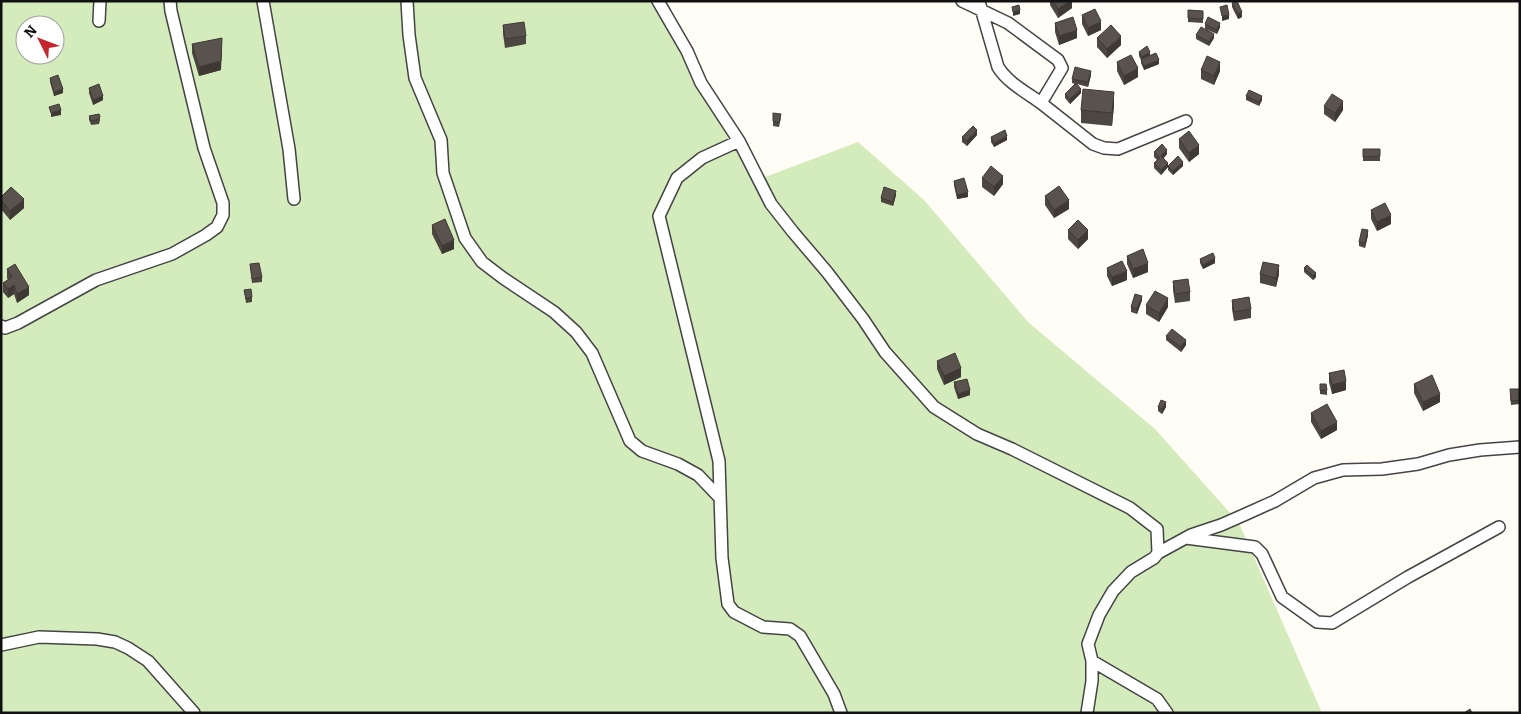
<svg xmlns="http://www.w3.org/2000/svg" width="1521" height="714" font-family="Bitter,serif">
	<rect width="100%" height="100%" fill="#fffdf5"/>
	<path fill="#d4ebbc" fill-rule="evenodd" d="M1,1H667L699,69L760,179L858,142L924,200L1028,322L1155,429L1239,523L1322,713H1ZM25,25H55V55H25Z"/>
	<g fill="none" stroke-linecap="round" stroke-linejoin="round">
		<g stroke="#444" stroke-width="14">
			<path id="minor" d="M263,1L289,149L294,199
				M407,1L409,35L415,78L441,140L443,173L465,238L482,262L503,278L554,312L576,332L592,353L630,441L642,451L678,464L698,475L720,498
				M658,1L687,51L701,83L739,141L771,204L793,232L827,272L863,319L885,352L934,407L977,434L1012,449L1130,508L1157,529L1158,553
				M962,1L1008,23L1058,60L1062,68L1041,103L1093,144L1104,148L1118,149L1186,121
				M980,5L998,67C1008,83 1026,92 1041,103
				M99,21L100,1
				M739,141L702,158L677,178L659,216L719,461L722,558L728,604L734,612L763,627L790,629L800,636L834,694L841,713
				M1,326L5,328L18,323L96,280L172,254L206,235L217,227L223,215V203L204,148L171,11L170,1
				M1186,538L1255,547L1262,554L1282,597L1317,622L1332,623L1408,577L1499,527
				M1,645L39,637L97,639L115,642L128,648L148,661L194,713
				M1092,661L1157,699L1167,713
				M1087,713L1092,681V661L1088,644L1099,615L1113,591L1131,572L1154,558L1158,553L1191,535L1221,525L1246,514L1275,501L1314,478L1343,470L1382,469L1418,464L1449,455L1480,450L1520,447"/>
		</g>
		<use href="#minor" stroke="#fff" stroke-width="11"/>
	</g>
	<path fill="#4d4742" d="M1050,1H1072V8L1058,18L1050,5Z
		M1232,3L1242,17L1238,19L1232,7Z
		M1188,10L1203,11V23L1188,22Z
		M1082,15L1101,30L1088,36L1082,24Z
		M1055,23L1077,38L1059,45L1055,32Z
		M1205,24L1220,27L1217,34L1205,29Z
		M503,25L526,36V44L505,48L503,34Z
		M1196,35L1214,38L1209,46L1196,39Z
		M1097,38L1121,45L1107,58L1097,47Z
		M192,44L221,70L199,76L192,53Z
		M1139,52L1150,55L1159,64L1144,70L1141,63V60L1139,56Z
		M1117,62L1138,77L1124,85L1117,71Z
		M1201,70L1220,71L1214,85L1201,79Z
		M1091,75L1088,87L1077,84L1081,93L1070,104L1065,98V94L1075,84L1072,83V79Z
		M50,78L63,93L54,96L50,82Z
		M89,88L103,100L93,105L89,93Z
		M1246,96L1262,100L1259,106L1246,100Z
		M1114,105L1112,126L1081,123V110Z
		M1324,106L1343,110L1335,122L1324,114Z
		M773,113L781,118L779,127L773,126Z
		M99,114L100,120L99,124L91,125L90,122L89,120V116Z
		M977,135L967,146L962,142V137Z
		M991,137L1007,140L994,147L991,142Z
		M1179,139L1199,154L1189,162L1179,148Z
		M1363,149H1380V161H1363Z
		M1154,152L1167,154L1164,158L1168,167L1161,175L1154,168V163L1157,160L1154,157Z
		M1168,166H1183L1173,175L1168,170Z
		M982,178L1003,184L994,196L982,187Z
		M954,181L968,197L957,199L954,185Z
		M896,195L893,206L881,202V198Z
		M1045,196L1069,209L1054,218L1045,205Z
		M1,197L24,208L10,220L1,209Z
		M1371,210L1391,224L1377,231L1371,219Z
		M432,225L454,249L442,254L432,234Z
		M1068,230L1088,239L1078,249L1068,239Z
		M1368,235L1365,248L1359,246V242Z
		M1127,256L1148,272L1133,278L1127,264Z
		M1200,259L1215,263L1203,269L1200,263Z
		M250,264L262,277V282L252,283Z
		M1107,268L1127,280L1112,286L1107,276Z
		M1304,268L1316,277L1313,280L1304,272Z
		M7,269L29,295L17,303L14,294L8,298L3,292V283L8,280L7,278Z
		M1260,274H1279L1276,287L1260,283Z
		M1173,281L1190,292V301L1175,303L1173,290Z
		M244,290L252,297V302L246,303Z
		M1142,300L1137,314L1131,312V307Z
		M1232,300L1251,309V318L1234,321L1232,309Z
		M1146,305L1168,307L1159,322L1146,314Z
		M1166,336L1186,345L1181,352L1166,340Z
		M937,361L961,377L944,385L937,369Z
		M1329,373L1346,390L1332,394L1329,382Z
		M954,382L970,395L958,399L954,387Z
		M1320,384L1327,390V395L1320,394Z
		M1414,384L1440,402L1423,411L1414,393Z
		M1520,389V404L1511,405L1510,394Z
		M1158,407H1166L1162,414L1158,411Z
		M1311,413L1337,430L1321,439L1311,422Z"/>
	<path fill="#3f3936" d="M1070,1H1072V8L1058,18V9Z
		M1020,10V14L1013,16V12Z
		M1242,12V17L1238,19V14Z
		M1229,15V19L1222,21V16Z
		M1101,21V30L1088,36V28Z
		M1220,23V27L1217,34V30Z
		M1077,30V38L1059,45V36Z
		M1214,34V38L1209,46V42Z
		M1121,36V45L1107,58V49Z
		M222,47L221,70L199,76V67Z
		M1150,52V56L1142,62V57Z
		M1159,60V64L1144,70V66Z
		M1220,62V71L1214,85V76Z
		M1138,68V77L1124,85V76Z
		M1091,71V75L1088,87V82Z
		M63,89V93L54,96V92Z
		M1081,89V93L1070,104V99Z
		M1114,92V105L1112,126V113Z
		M103,96V100L93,105V100Z
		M1262,96V100L1259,106V102Z
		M1343,101V110L1335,122V113Z
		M61,110V115L51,117V113Z
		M977,130V135L967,146V141Z
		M1007,136V140L994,147V143Z
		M1199,145V154L1189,162V153Z
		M1167,150V154L1161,160V156Z
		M1183,162V166L1173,175V171Z
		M1168,163V167L1161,175V170Z
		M1003,176V184L994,196V187Z
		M896,191V195L893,206V202Z
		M968,192V197L957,199V195Z
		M24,199V208L10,220V211Z
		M1069,200V209L1054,218V210Z
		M1391,215V224L1377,231V222Z
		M1088,230V239L1078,249V240Z
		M1368,230V235L1365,248V243Z
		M454,240V249L442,254V246Z
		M1215,258V263L1203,269V265Z
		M1148,263V272L1133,278V269Z
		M1279,265V274L1276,287V278Z
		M1127,271V280L1112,286V277Z
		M1316,273V277L1313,280V276Z
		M14,285V294L8,298V289Z
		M29,287V295L17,303V294Z
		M1142,296V300L1137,314V309Z
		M1168,298V307L1159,322V313Z
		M1186,340V345L1181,352V347Z
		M961,368V377L944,385V376Z
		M1346,381V390L1332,394V385Z
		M970,390V395L958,399V394Z
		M1440,394V402L1423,411V402Z
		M1166,402V407L1162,414V409Z
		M1337,422V430L1321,439V431Z"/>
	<path fill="#5a524d" stroke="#3f3936" d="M1053,1H1070L1058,9Z
		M1236,1H1237L1242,12L1238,14L1232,3Z
		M1019,5L1020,10L1013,12L1012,7Z
		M1227,5L1229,15L1222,16L1220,7Z
		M1095,9L1101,21L1088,28L1082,15Z
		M1188,10L1203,11V19L1188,18Z
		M1073,17L1077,30L1059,36L1055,23Z
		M1208,17L1220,23L1217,30L1205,24Z
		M524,22L526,36L505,39L503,25Z
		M1111,25L1121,36L1107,49L1097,38Z
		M1201,27L1214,34L1209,42L1196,35Z
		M222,38L221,61L199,67L192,44Z
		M1147,46L1150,52L1142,57L1139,52Z
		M1156,53L1159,60L1144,66L1141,59Z
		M1131,55L1138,68L1124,76L1117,62Z
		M1207,56L1220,62L1214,76L1201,70Z
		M1075,67L1091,71L1088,82L1072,79Z
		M58,75L63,89L54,92L50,78Z
		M1076,83L1081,89L1070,99L1065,94Z
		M99,84L103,96L93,100L89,88Z
		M1083,89L1114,92L1112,113L1081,110Z
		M1249,90L1262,96L1259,102L1246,96Z
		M1332,94L1343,101L1335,113L1324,106Z
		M59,104L61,110L51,113L49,107Z
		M773,113L781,114L779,123L773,121Z
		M99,114L100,116L99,119L91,121L90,117L89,116Z
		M973,126L977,130L967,141L962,137Z
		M1005,130L1007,136L994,143L991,137Z
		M1189,131L1199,145L1189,153L1179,139Z
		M1162,144L1167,150L1161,156L1168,163L1161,170L1154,163L1160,158L1154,152Z
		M1363,149H1380V156L1363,157Z
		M1178,156L1183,162L1173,171L1168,166Z
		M991,166L1003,176L994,187L982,178Z
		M964,178L968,192L957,195L954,181Z
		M1059,186L1069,200L1054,210L1045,196Z
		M11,187L24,199L10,211L1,200V197Z
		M884,187L896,191L893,202L881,198Z
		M1385,203L1391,215L1377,222L1371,210Z
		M445,219L454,240L442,246L432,225Z
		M1078,220L1088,230L1078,240L1068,230Z
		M1362,229L1368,230L1365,243L1359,242Z
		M1143,249L1148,263L1133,269L1127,256Z
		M1213,253L1215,258L1203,265L1200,259Z
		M1122,261L1127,271L1112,277L1107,268Z
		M1263,262L1279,265L1276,278L1260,274Z
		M259,263L262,277L252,279L250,264Z
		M15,264L29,287L17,294L14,285L8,289L3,283L12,277L7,269Z
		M1307,265L1316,273L1313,276L1304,268Z
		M1188,279L1190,292L1175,294L1173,281Z
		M251,289L252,297L246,299L244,290Z
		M1155,291L1168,298L1159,313L1146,305Z
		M1135,294L1142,296L1137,309L1131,307Z
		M1249,297L1251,309L1234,312L1232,300Z
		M1172,329L1186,340L1181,347L1166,336Z
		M955,353L961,368L944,376L937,361Z
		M1344,370L1346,381L1332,385L1329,373Z
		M1432,375L1440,394L1423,402L1414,384Z
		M967,379L970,390L958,394L954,382Z
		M1320,384H1326L1327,390H1320Z
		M1510,389H1520V400L1511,401Z
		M1161,400L1166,402L1162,409L1158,407Z
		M1327,404L1337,422L1321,431L1311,413Z
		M1470,709L1472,713H1464Z"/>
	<rect width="1521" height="714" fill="none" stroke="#111111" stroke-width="5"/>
	<g transform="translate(40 40) rotate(312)"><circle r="24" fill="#ffffff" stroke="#a0a0a0"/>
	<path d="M0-4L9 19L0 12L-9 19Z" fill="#c6242b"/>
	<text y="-8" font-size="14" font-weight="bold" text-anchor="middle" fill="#111111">N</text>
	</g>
</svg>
